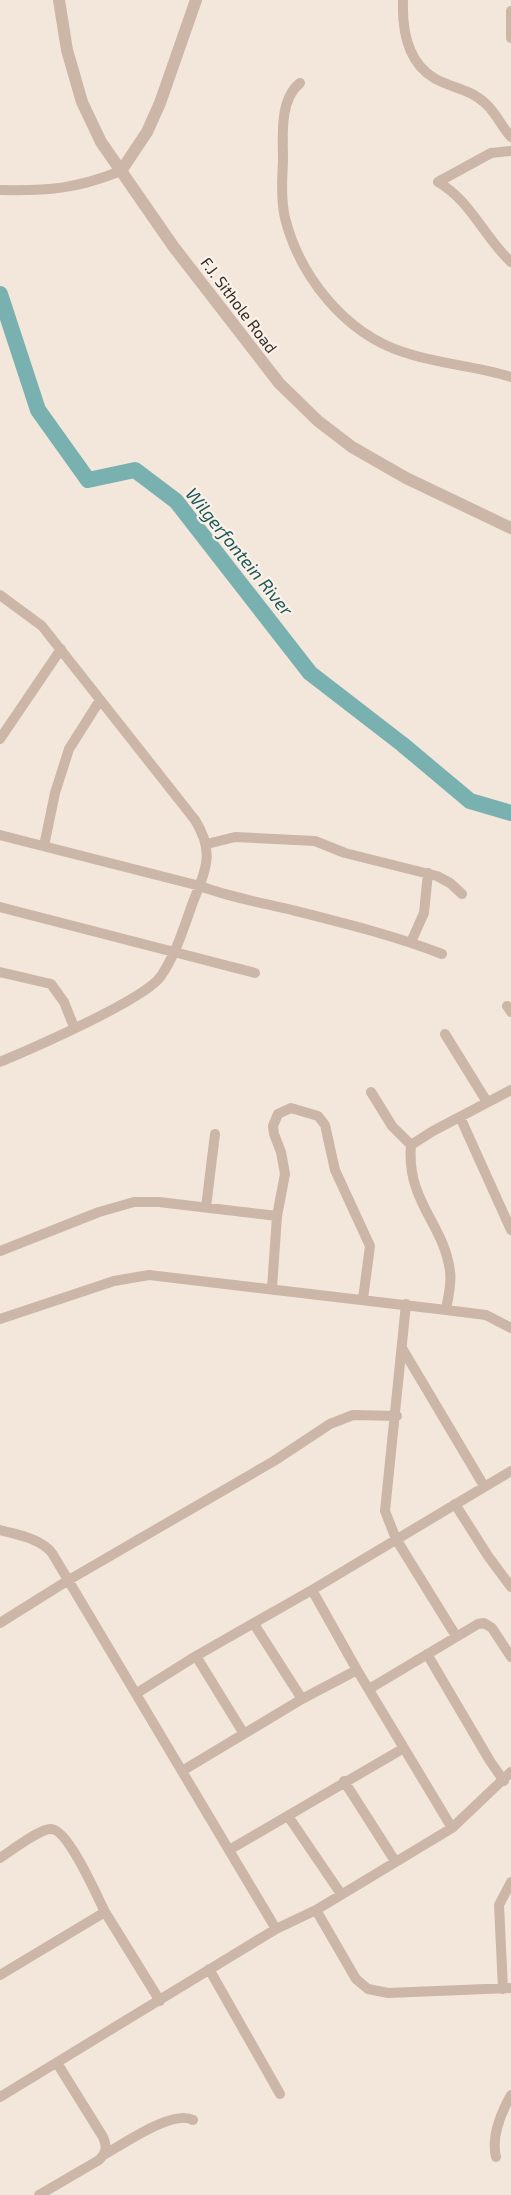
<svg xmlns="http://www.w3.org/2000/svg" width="511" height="2195" font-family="'Exo 2',sans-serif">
	<rect width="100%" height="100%" fill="#f3e7db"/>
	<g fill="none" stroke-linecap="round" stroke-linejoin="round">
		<path stroke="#79b1b0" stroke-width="16" d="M0,294L38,410L88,480L135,470L176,501L310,673L402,744L470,801L511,813"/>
		<path stroke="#cbb6a7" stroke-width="10" d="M403,0C402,28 407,62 434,78C451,88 471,89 486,104C496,113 502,127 511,137
			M511,11V38
			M300,83C279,100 283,136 283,161C282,180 281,200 285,218C300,277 345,333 403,352C438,364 476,366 511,377
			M438,182C471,201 484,237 511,262
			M438,182L491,153L511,151
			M0,190C49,191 75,189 121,171
			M0,595L42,626L195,820C215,852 206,869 193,902C184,927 176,954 161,976C146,999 31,1049 0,1062
			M0,739L61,649
			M0,835L200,886C229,897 258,902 288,909C340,922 393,935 442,954
			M207,844L235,837L315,841L345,853L437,876L450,883L462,894
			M44,846L55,793L69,749L100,700
			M0,907L255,973
			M411,942L424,913L428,873
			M0,972L51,984L64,1002L74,1027
			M507,1006L511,1012
			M445,1034L487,1102
			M371,1092L392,1126L411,1145
			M460,1117L511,1230
			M206,1207L215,1134
			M0,1251L99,1212L134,1202H159L277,1216
			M272,1288L277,1216L285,1174L281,1152L274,1134L273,1126L278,1114L291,1108L318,1116L325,1125L335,1170L370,1246L363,1299
			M406,1304L385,1511L396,1539L456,1636
			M446,1310C448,1297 452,1284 450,1271C444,1224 406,1201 411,1145L433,1131L511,1090
			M0,1319L114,1281L149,1275L446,1310L486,1315L511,1328
			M402,1348L484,1486
			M455,1504L488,1556L511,1587
			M0,1530C18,1535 40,1538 52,1553L276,1929
			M312,1590L357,1670L452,1828
			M0,1623L67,1581L274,1461L330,1424L353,1415L397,1416
			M254,1624L302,1699
			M427,1654L490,1761L504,1781
			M196,1656L244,1734
			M369,1689L478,1624L484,1623L492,1628L511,1657
			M137,1693L196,1656L312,1590L511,1471
			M182,1771L302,1699L357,1670
			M344,1781L395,1861
			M288,1816L341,1894
			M229,1850L404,1748
			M0,1858C11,1851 39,1829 51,1829C68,1829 97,1896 105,1912
			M316,1910L356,1979L368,1989L388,1993L511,1988
			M209,1969L280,2094
			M0,1975L105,1912L160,2001
			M503,1989L499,1905L511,1882
			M0,2097L276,1929L316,1910L452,1828L511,1772
			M105,2154C124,2144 173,2109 193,2120
			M496,2157C491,2137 501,2113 511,2095
			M39,2195L99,2160C107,2152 107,2146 103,2137L57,2063"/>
		<path stroke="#cbb6a7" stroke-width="12" d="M59,0L67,50L82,102L101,142L173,246L279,383L318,421L352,447L406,478L511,528
			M121,171L147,132L160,103L196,0"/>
	</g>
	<g text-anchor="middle" stroke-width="4.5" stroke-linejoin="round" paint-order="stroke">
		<g font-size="16" fill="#372c28" stroke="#faf1e8">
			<text transform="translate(239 305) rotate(53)" y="6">F.J. Sithole Road</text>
		</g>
		<g font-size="18" font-style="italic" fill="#1c595a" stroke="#faf1e8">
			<text transform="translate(239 552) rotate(51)" y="6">Wilgerfontein River</text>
		</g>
	</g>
</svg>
